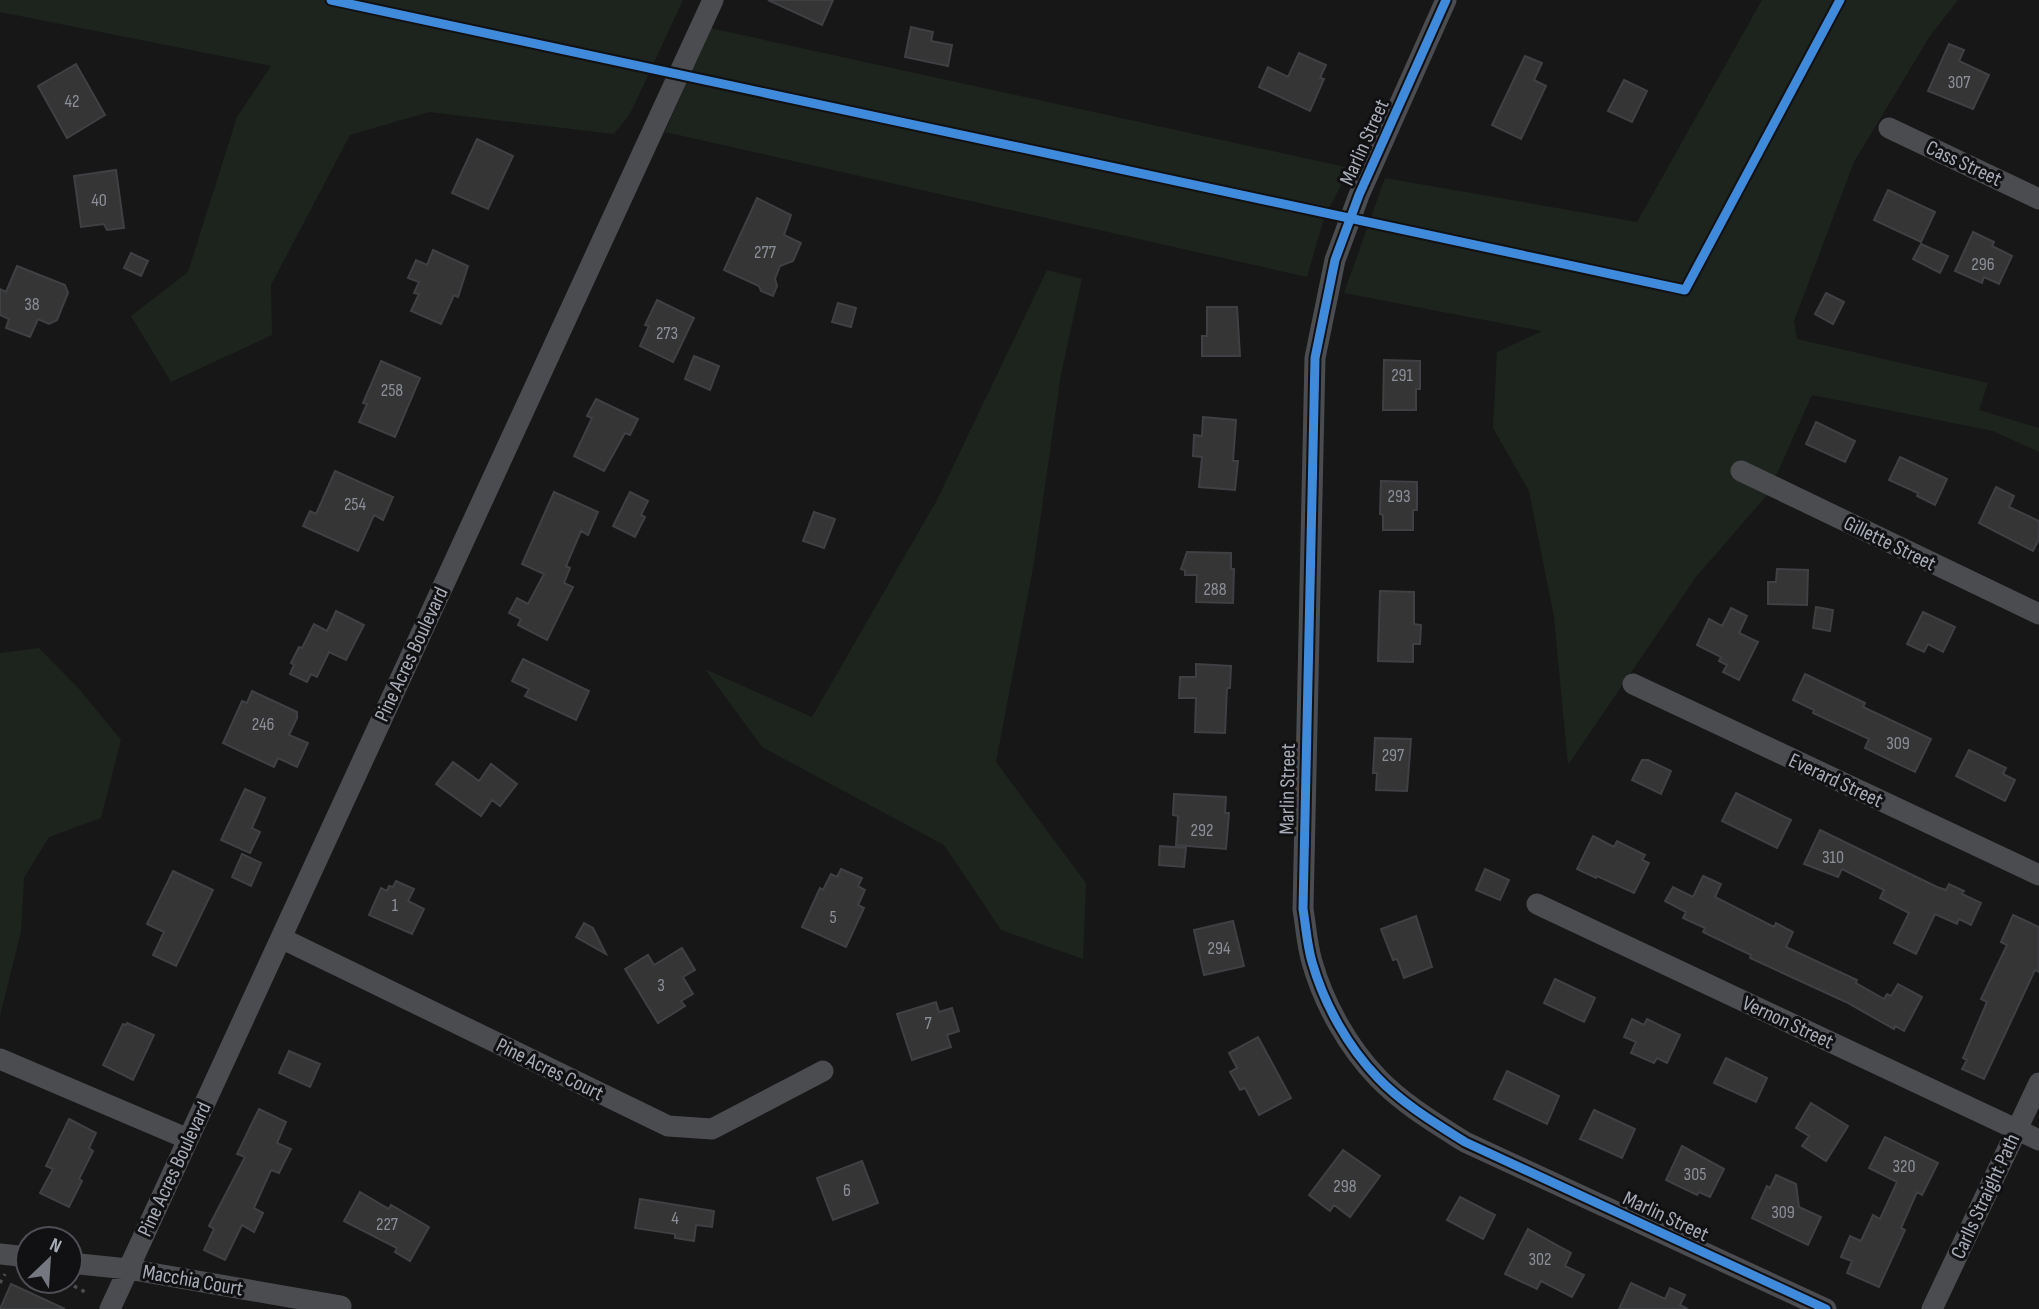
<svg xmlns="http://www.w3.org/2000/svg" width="2039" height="1309" font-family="'Sofia Sans Condensed',sans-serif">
	<rect width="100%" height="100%" fill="#171717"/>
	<path fill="#1d241e" d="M0,0H683L630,114L614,134L429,112L350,135L271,285L272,335L171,382L131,316L188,272L237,117L271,66L0,12Z
		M1762,0H1958L1930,36L1854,162L1794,321L1797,339L1988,383L1979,410L2039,428V452L1993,431L1812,395L1768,494L1696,577L1568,765L1554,617L1529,491L1493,428L1497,352L1542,331L1344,293L1385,178L1637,222Z
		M710,28L1350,168L1324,218L1307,277L665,132Z
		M1047,270L1082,279L1061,374L1034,563L996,762L1086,883L1083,959L1001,930L944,845L762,747L705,669L812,717L937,500Z
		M39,648L80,690L121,740L101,818L49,837L24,878L21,932L0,1016V653Z"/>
	<path fill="#353536" stroke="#3f4043" stroke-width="2" d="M768,0H833L822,25Z
		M911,27L933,32L931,41L952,45L948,66L905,57Z
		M1949,44L1964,50L1959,61L1989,75L1973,109L1928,91Z
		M1299,53L1326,65L1320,78L1324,79L1310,111L1259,87L1268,67L1288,77Z
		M1525,56L1542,63L1534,80L1546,86L1521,139L1492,125Z
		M76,64L105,115L67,138L38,86Z
		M1624,80L1647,91L1632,122L1608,111Z
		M477,139L513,156L488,209L452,193Z
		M116,170L124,228L107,230L104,224L81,227L74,176Z
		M1888,190L1935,212L1921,242L1874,220Z
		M757,198L791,215L784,235L801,243L793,261L780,266L775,279L777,286L773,296L761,291L759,286L724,270Z
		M1973,232L1994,242L1992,246L2012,256L1999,284L1984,277L1982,283L1955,271Z
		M1921,244L1948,256L1940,273L1913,259Z
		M433,250L468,266L458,297L454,295L441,324L411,311L419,294L414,293L419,282L408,278L416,260L427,265Z
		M131,253L148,261L141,276L124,268Z
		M17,266L65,285L68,293L57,320L49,324L38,319L30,337L6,328L9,319L0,315V289L6,292Z
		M1826,293L1844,302L1833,324L1815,314Z
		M657,300L694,318L673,362L640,346L649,326L645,325Z
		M838,303L856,308L851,327L832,322Z
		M1207,307H1237L1240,356H1202V336H1207Z
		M694,356L719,366L710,390L685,379Z
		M1384,360L1420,361V389H1416V410H1383Z
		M381,361L420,378L395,437L359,422L367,404L363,403Z
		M596,399L638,419L630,435L625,433L604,471L574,456L592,418L587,416Z
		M1203,417L1236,420L1233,461H1238L1235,490L1199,487L1202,457L1193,456L1194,435L1202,436Z
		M1816,422L1855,441L1845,462L1806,444Z
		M1900,457L1947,479L1935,505L1917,496L1918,493L1889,480Z
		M335,471L393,497L383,520L374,515L358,551L303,526L310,511L316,514Z
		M1381,481L1417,482V510H1413V530H1383V515L1380,514Z
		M1996,487L2014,496L2009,507L2039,521V539L2033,551L1979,523Z
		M554,492L598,512L588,535L581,531L566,566L570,568L564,583L573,587L547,640L518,625L521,619L509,613L517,598L528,604L544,574L522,564Z
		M630,492L648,501L641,515L645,517L635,537L613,526Z
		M814,512L835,519L824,548L803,541Z
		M1187,552L1231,553V569H1234L1233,603L1196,602L1197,575H1185V570L1181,569Z
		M1777,569L1808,570L1807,605L1768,604V582H1776Z
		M1380,591L1414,592V624L1421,625L1420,644H1413V662L1378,661Z
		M1816,607L1833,610L1830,631L1813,628Z
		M1731,608L1747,616L1739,633L1758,642L1739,680L1723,672L1727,665L1719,661L1721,657L1697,645L1709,619L1722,626Z
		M336,611L364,625L346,660L329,652L317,677L311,674L307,682L290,674L294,665L291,663L299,647L302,648L314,624L327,631Z
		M1923,612L1955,627L1943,652L1928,644L1924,652L1907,644Z
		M523,659L589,691L576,720L525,696L529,689L512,681Z
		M1196,664L1231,666L1230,688H1227L1225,733L1195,732L1196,698H1179L1180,677H1196Z
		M1805,674L1865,703L1863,707L1931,739L1915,772L1865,748L1869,739L1813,713L1814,710L1793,700Z
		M252,691L297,712V718L289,735L308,743L297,767L278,758L274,767L223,743L242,701L247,703Z
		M1375,738L1411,739L1407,791L1376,790L1377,773H1373Z
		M1969,750L2006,768L2003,774L2015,780L2005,801L1956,776Z
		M1642,760H1648L1671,771L1661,794L1632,780Z
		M453,762L479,781L491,764L517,784L500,806L492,800L481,816L436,784Z
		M245,789L265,798L252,828L260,832L250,853L221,840Z
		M1736,793L1791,820L1777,848L1722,821Z
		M1174,794L1226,797L1225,813H1229L1226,849L1176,845L1178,816L1173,815Z
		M1820,830L1937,887L1946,890L1949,884L1964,891L1962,894L1981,903L1971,925L1959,919L1957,924L1935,914L1916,954L1894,943L1909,913L1880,898L1884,890L1842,869L1838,877L1804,864Z
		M1593,836L1614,847L1617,841L1645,855L1642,860L1649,863L1634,893L1597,876L1596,878L1577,869Z
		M1160,846L1186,848L1184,867L1159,865Z
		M242,854L261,863L251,886L232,877Z
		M841,869L862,878L858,886L865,890L858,905L864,908L846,947L802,927L820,888L823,890L831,874L837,877Z
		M1485,869L1509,880L1500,900L1476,890Z
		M173,871L213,890L176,966L153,955L164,932L147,924Z
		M1703,876L1721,884L1715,897L1774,927L1776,923L1793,932L1786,947L1857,980L1856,983L1884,999L1887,994L1891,996L1898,984L1922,997L1904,1031L1895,1026L1894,1029L1846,1002L1750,958L1751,955L1703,932L1705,928L1683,918L1686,912L1665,901L1673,887L1693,897Z
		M396,881L414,889L408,901L424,909L412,934L369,915L381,888L387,891L389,886L393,887Z
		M2013,915L2039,927V972L2035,970L1984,1079L1962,1069L1967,1060L1963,1058L1987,1002L1981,999L2007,945L2001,942Z
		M1416,916L1432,967L1404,978L1397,959L1393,960L1381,929Z
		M1233,921L1244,966L1204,975L1194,930Z
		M584,923L593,928L606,954L576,937Z
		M682,948L695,970L683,977L693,994L681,1001L685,1006L658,1023L625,969L648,955L654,965Z
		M1555,979L1595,998L1584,1022L1544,1003Z
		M936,1002L939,1012L952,1008L959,1031L947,1035L951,1047L912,1060L897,1014Z
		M1632,1019L1644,1025L1647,1019L1680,1035L1667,1063L1657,1058L1654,1063L1631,1053L1636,1042L1624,1037Z
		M127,1023L154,1035L133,1080L103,1065L123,1024L126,1025Z
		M1258,1037L1291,1098L1259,1115L1245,1088L1240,1090L1230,1072L1237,1068L1229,1053Z
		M289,1051L320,1064L310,1087L279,1073Z
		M1726,1058L1767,1078L1756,1102L1714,1083Z
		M1507,1071L1559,1096L1547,1124L1494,1099Z
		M1811,1103L1848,1126L1826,1161L1802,1146L1809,1136L1796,1128Z
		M259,1109L286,1122L277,1143L291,1149L279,1173L271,1170L254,1208L263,1213L254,1232L242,1225L225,1260L204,1250L214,1229L209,1226L245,1157L237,1154Z
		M1594,1110L1635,1129L1622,1158L1580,1139Z
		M69,1119L96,1133L89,1148L93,1151L79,1179L82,1181L69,1207L40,1193L53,1169L46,1166Z
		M1885,1137L1938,1163L1922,1195L1917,1192L1901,1228L1905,1230L1879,1287L1847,1273L1852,1261L1841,1257L1850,1236L1861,1241L1873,1215L1880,1219L1897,1182L1869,1168Z
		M1682,1146L1724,1169L1710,1197L1699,1192L1697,1195L1666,1180Z
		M1343,1150L1380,1176L1350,1217L1334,1205L1330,1211L1309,1195Z
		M862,1161L878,1203L833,1220L817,1178Z
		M1776,1175L1796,1184L1799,1207L1821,1217L1808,1245L1752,1218L1767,1186L1770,1188Z
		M360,1192L389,1209L391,1205L429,1227L410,1261L395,1252L397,1248L344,1221Z
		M1460,1197L1495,1215L1483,1239L1447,1220Z
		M640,1199L714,1211L712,1227L696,1225L694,1241L675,1238V1234L635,1228Z
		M1528,1229L1571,1253L1565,1266L1584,1275L1572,1297L1541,1281L1537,1289L1505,1274Z
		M1631,1283L1665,1299L1670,1288L1685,1295L1680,1305L1688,1309H1619Z
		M11,1284L65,1309H0Z"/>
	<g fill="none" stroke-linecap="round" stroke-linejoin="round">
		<path stroke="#4d4e52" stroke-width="3.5" stroke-dasharray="3.5 5" stroke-linecap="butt" d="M51,1281L60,1283
			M0,1283L5,1274
			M74,1286L85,1292"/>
		<path stroke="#4b4c50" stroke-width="21" d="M1446,0L1359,195L1335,260L1315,358L1303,909C1306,927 1307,945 1312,962C1324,1004 1348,1047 1378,1078C1403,1104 1435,1123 1465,1142L1826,1309
			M1889,128L2039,199
			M1741,471L2039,614
			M1633,684L2039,875
			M1537,904L2039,1140
			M281,938L668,1126L712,1129L823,1071
			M0,1059L188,1139
			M0,1254L28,1257
			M70,1263L128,1269L341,1306
			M110,1309L713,0
			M1932,1309L2039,1083"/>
		<g stroke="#111113" stroke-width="13">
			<path id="cycleway" d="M331,0L1685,290L1840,0
				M1446,0L1359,195L1335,260L1315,358L1303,909C1306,927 1307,945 1312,962C1324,1004 1348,1047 1378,1078C1403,1104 1435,1123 1465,1142L1826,1309"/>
		</g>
		<use href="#cycleway" stroke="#408adc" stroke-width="9"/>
	</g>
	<g text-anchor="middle" stroke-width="6" stroke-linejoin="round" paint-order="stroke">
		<g font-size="18" fill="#8b8f98">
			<text x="1959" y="88">307</text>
			<text x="72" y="107">42</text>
			<text x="99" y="206">40</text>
			<text x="765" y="258">277</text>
			<text x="1983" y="270">296</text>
			<text x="32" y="310">38</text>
			<text x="667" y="339">273</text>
			<text x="1402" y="381">291</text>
			<text x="392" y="396">258</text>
			<text x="1399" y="502">293</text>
			<text x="355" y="510">254</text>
			<text x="1215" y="595">288</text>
			<text x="263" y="730">246</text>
			<text x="1898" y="749">309</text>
			<text x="1393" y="761">297</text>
			<text x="1202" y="836">292</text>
			<text x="1833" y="863">310</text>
			<text x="395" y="911">1</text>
			<text x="833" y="923">5</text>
			<text x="1219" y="954">294</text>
			<text x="661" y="991">3</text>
			<text x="928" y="1029">7</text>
			<text x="1904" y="1172">320</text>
			<text x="1695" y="1180">305</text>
			<text x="1345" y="1192">298</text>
			<text x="847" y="1196">6</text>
			<text x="1783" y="1218">309</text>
			<text x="675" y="1224">4</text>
			<text x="387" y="1230">227</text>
			<text x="1540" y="1265">302</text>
		</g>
		<g font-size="21" fill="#a8adb8" stroke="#111113">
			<text transform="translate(1364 142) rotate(-66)" y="7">Marlin Street</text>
			<text transform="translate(1964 163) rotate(25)" y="7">Cass Street</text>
			<text transform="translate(1890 543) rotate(26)" y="7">Gillette Street</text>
			<text transform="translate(411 654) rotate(-65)" y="7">Pine Acres Boulevard</text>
			<text transform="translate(1836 780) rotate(25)" y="7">Everard Street</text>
			<text transform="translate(1287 789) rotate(-89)" y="7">Marlin Street</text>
			<text transform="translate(1788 1022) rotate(25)" y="7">Vernon Street</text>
			<text transform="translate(550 1069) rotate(26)" y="7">Pine Acres Court</text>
			<text transform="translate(174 1169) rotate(-65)" y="7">Pine Acres Boulevard</text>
			<text transform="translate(1985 1196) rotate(-65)" y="7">Carlls Straight Path</text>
			<text transform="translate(1666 1216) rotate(25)" y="7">Marlin Street</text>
			<text transform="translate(193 1280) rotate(10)" y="7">Macchia Court</text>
		</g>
	</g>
	<g transform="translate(49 1260) rotate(25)"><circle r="33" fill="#111113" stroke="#4d4f55" stroke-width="2"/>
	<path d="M0-5L12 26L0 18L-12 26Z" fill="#757880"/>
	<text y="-10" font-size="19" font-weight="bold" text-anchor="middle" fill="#a8adb8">N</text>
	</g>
</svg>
